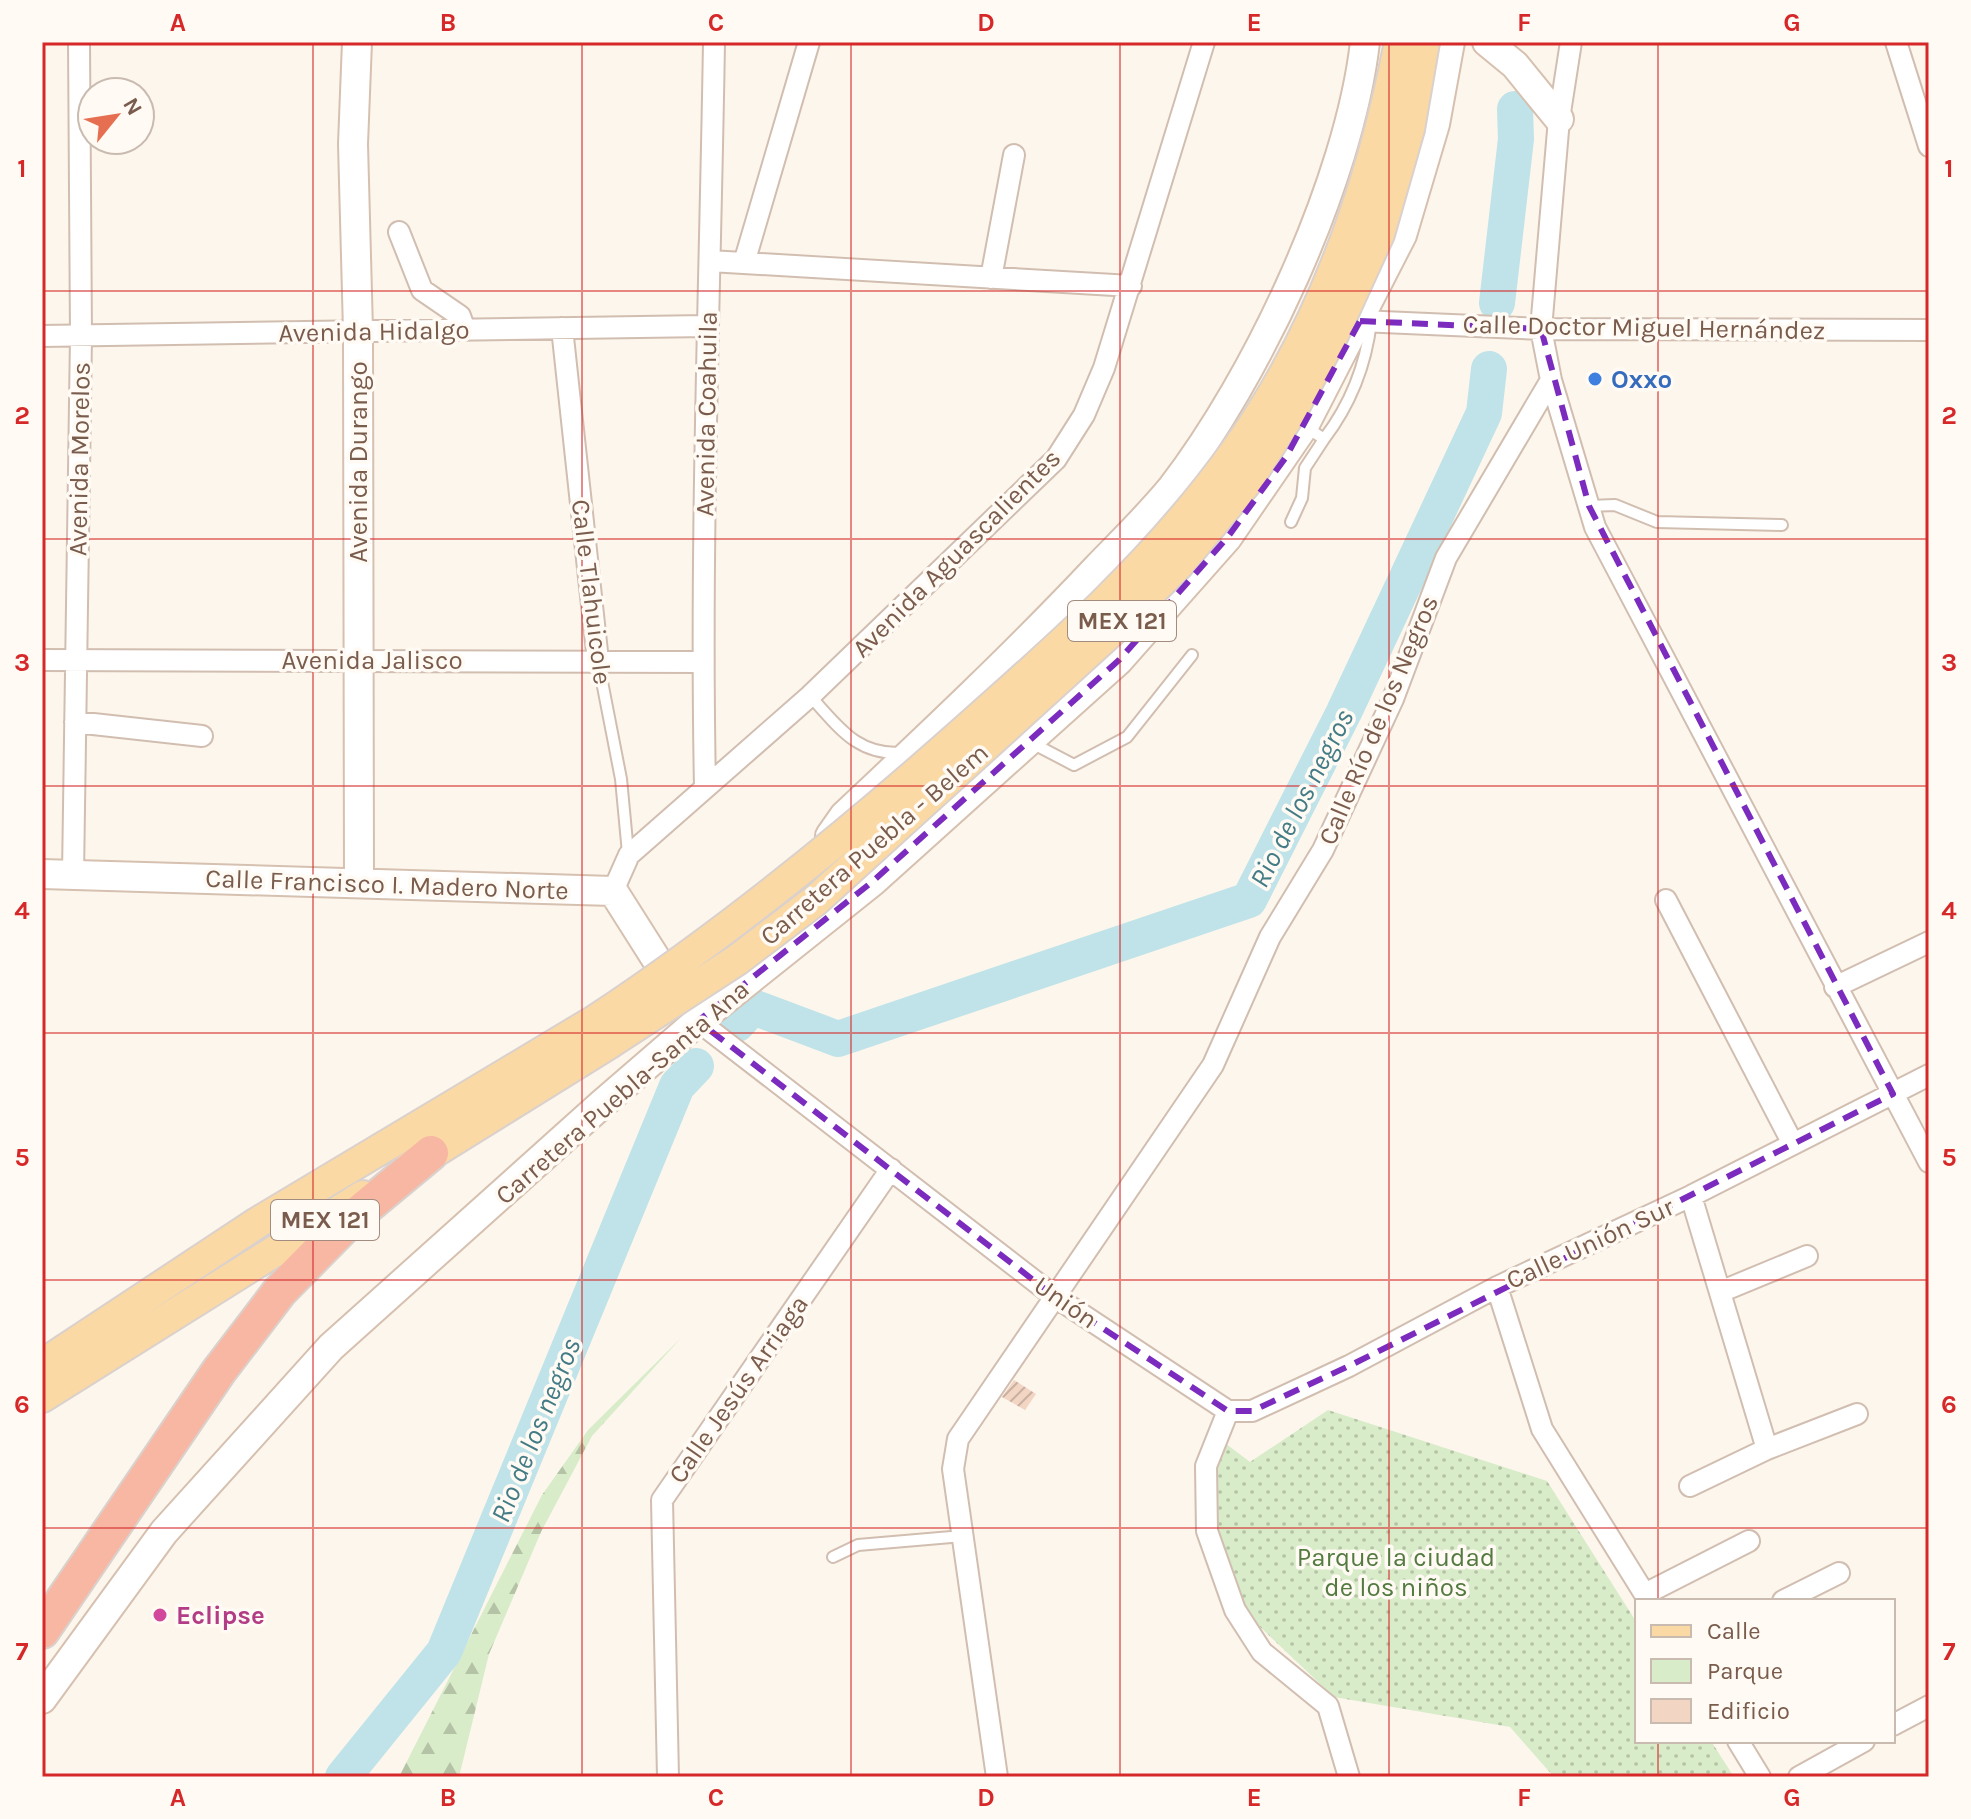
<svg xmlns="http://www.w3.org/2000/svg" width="1971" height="1819" font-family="Karla,sans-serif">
	<defs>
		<pattern id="green-dots" width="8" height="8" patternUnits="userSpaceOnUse" patternTransform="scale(2)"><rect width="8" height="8" fill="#d8ecc9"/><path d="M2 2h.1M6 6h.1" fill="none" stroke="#b4c2a5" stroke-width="1.8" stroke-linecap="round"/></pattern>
		<pattern id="forest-firs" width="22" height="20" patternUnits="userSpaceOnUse" patternTransform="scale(2)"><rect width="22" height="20" fill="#d8ecc9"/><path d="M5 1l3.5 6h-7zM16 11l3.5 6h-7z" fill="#b4c2a5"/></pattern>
		<pattern id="building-hatch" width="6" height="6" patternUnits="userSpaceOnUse" patternTransform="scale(2)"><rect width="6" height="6" fill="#f3d5c3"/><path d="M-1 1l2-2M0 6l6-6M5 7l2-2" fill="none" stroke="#cab0a1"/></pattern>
	</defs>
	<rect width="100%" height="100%" fill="#fdf6ec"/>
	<path fill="url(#green-dots)" d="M1328,1410L1547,1481L1637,1623V1741H1711L1734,1777H1554L1510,1727L1334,1697L1240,1608L1211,1524V1470L1225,1443L1250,1462Z"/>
	<path fill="url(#forest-firs)" d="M681,1338L592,1436L541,1532L489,1654L459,1777H399L542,1495L588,1430Z"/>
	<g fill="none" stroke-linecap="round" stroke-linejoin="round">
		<path stroke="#bfe3e8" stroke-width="36" d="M1497,303L1516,139L1515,109
			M737,1024L753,1007L838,1039L1249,900L1344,712L1484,413L1489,369
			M343,1777L444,1652L677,1086L696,1066"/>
	</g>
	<path fill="url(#building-hatch)" d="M1014,1380L1036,1394L1025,1410L1002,1397Z"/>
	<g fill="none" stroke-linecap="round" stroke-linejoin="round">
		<g stroke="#d1beb0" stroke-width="14">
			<path id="lane" d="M1324,439C1350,405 1366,364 1371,322
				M1589,506L1615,505L1657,522L1782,525
				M1291,522L1302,498L1305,468L1324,439L1306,427
				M598,661L621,779L628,853
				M810,696C839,727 856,755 902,753
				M1030,742L1074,765L1127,737L1192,655
				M833,1557L858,1545L963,1536"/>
		</g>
		<g stroke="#d1beb0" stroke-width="24">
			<path id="street" d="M1571,42L1559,119L1541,329L1551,380L1595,527L1929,1162
				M1896,42L1929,146
				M399,232L422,290L460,316L465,330
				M710,261L1131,286
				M744,263L809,42
				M991,278L1014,155
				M1360,321L1541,329L1929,330
				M562,328L598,661
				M42,336L706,326
				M42,660L702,662
				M75,722L202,736
				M705,787C700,539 710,290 714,42
				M73,875L81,336L79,42
				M613,891L629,855L810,696L1056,459L1084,415L1104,368L1204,42
				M1666,900L1793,1144
				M1835,987L1929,942
				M698,1021L1054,1296L1228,1411H1252L1349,1366L1497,1287L1691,1196L1929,1075
				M1691,1196L1767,1449
				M1497,1287L1542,1429L1649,1601
				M1720,1292L1807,1256
				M1228,1411L1206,1466L1207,1531L1235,1610L1262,1652L1328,1706L1349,1777
				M1690,1486L1767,1449L1857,1414
				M1645,1594L1749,1541
				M1783,1601L1839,1573
				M1893,1725L1929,1706
				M1738,1741L1760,1777
				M668,1777L662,1500L891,1169
				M997,1777L953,1469L958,1439L1213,1065L1270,937L1323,850L1393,699L1446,558L1551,380
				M1799,1777L1864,1741"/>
		</g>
		<g stroke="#d6c0b0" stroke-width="32">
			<path id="secondary" d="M357,42L353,144L358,331L359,883
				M1487,42L1515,65L1559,119
				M830,836L844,816C930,735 1016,654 1096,569C1121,543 1148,517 1171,489C1257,378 1349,182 1365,42
				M42,874L613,891L677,992
				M42,1699L164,1532L331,1347L602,1104L698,1021L872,882L1119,660L1227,538L1304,426L1402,235L1435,124L1450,42"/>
		</g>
		<g stroke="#dad1cd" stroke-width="34">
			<path id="primary" d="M410,1167L608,1044
				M42,1365L257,1223L596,1020
				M42,1397L363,1196"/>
		</g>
		<g stroke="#dad1cd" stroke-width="38">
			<path id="highway" d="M42,1631L219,1371L280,1291L349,1221L431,1153"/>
		</g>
		<use href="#lane" stroke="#fff" stroke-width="10"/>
		<use href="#street" stroke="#fff" stroke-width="20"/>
		<use href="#secondary" stroke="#fff" stroke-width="28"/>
		<use href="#primary" stroke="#fbd9a5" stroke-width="30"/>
		<use href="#highway" stroke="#f7b7a3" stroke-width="34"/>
		<g stroke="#dad1cd" stroke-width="34" stroke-linecap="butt">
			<path id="primary-bridge" d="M596,1020C722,937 839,842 952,742C1053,653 1156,563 1235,452C1322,331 1372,187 1400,42
				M608,1044L737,960L816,900L1116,627L1179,564L1246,483L1293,409L1332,337L1379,234L1409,129L1424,42"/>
		</g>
		<use href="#primary-bridge" stroke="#fbd9a5" stroke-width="30"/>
	</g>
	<path fill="none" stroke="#7b2cbf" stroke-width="6" stroke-dasharray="16 10" stroke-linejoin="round" d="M1360,321L1541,329L1589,506L1893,1094L1349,1366L1252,1411H1228L1054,1296L698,1021L872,882L1119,660L1227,538L1286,457Z"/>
	<path fill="none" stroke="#d62828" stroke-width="2" stroke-opacity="0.55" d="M313,42V1777M582,42V1777M851,42V1777M1120,42V1777M1389,42V1777M1658,42V1601M42,291H1929M42,539H1929M42,786H1929M42,1033H1929M42,1280H1929M42,1528H1929M1658,1741V1777"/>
	<circle fill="#3f7fe0" stroke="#fffaf3" stroke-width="3" cx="1595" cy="379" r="8"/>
	<circle fill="#d1479c" stroke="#fffaf3" stroke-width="3" cx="160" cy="1615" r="8"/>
	<g text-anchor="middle" stroke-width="7" stroke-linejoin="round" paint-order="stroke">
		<g fill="#fffaf3" stroke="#a28b7f" stroke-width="2">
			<rect x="1068" y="601" width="108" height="40" rx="6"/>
			<rect x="271" y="1200" width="108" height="40" rx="6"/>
		</g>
		<g font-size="24" font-weight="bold" fill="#7a5c4d">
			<text x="1122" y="629">MEX 121</text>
			<text x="325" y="1228">MEX 121</text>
		</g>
		<g font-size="26" fill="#7a5c4d" stroke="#fffaf3">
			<text transform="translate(1644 327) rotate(1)" y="9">Calle Doctor Miguel Hernández</text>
			<text transform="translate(374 331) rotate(-1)" y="9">Avenida Hidalgo</text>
			<text transform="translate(706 414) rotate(-89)" y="9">Avenida Coahuila</text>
			<text transform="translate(79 459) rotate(-89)" y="9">Avenida Morelos</text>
			<text transform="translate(358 462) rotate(-90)" y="9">Avenida Durango</text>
			<text transform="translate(956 553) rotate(-45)" y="9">Avenida Aguascalientes</text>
			<text transform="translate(592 592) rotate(83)" y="9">Calle Tlahuicole</text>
			<text x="372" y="669">Avenida Jalisco</text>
			<text transform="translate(1378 720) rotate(-67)" y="9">Calle Río de los Negros</text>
			<text transform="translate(874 844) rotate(-41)" y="9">Carretera Puebla - Belem</text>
			<text transform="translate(387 884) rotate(2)" y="9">Calle Francisco I. Madero Norte</text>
			<text transform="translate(622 1092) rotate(-41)" y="9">Carretera Puebla-Santa Ana</text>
			<text transform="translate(1590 1243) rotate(-25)" y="9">Calle Unión Sur</text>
			<text transform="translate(1066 1302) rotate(35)" y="9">Unión</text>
			<text transform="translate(738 1389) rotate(-55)" y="9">Calle Jesús Arriaga</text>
		</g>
		<g font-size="26" font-weight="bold" fill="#366cbe" stroke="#fffaf3" text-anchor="start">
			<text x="1611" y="388">Oxxo</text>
		</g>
		<g font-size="26" fill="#537a41" stroke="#fffaf3">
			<text x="1396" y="1566">Parque la ciudad<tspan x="1396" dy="30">de los niños</tspan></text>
		</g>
		<g font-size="26" font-weight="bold" fill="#b23c85" stroke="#fffaf3" text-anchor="start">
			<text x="176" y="1624">Eclipse</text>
		</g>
		<g font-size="28" font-style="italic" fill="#437c86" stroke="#fffaf3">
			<text transform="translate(1301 798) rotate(-63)" y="10">Rio de los negros</text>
			<text transform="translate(535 1430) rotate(-68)" y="10">Rio de los negros</text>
		</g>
	</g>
	<rect width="1971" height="1819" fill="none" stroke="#fffaf3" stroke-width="88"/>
	<rect x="1635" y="1599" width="260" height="144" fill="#fffaf3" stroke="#cabbb1" stroke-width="2"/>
	<rect x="1651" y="1625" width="40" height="12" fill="#fbd9a5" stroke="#cabbb1" stroke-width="2"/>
	<text x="1707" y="1639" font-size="24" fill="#7a5c4d">Calle</text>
	<rect x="1651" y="1659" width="40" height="24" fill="#d8ecc9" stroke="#cabbb1" stroke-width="2"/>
	<text x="1707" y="1679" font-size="24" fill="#7a5c4d">Parque</text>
	<rect x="1651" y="1699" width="40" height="24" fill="#f3d5c3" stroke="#cabbb1" stroke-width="2"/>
	<text x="1707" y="1719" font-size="24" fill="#7a5c4d">Edificio</text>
	<g transform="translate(116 116) rotate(60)"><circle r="38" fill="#fffaf3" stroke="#cabbb1" stroke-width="2"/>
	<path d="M0-6L14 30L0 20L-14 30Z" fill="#e76f51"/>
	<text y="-12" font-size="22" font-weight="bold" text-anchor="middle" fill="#7a5c4d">N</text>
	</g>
	<rect x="44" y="44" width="1883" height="1731" fill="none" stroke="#d62828" stroke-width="3"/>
	<g font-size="26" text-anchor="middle" font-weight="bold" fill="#d62828">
		<text x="178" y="31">A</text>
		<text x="448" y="31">B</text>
		<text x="716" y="31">C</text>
		<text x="986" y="31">D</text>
		<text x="1254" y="31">E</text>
		<text x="1524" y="31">F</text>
		<text x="1792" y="31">G</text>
		<text x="22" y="177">1</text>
		<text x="1949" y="177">1</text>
		<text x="22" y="424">2</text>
		<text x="1949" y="424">2</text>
		<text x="22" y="671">3</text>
		<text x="1949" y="671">3</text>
		<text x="22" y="919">4</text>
		<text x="1949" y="919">4</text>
		<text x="22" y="1166">5</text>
		<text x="1949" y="1166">5</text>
		<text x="22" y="1413">6</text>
		<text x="1949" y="1413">6</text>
		<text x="22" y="1660">7</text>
		<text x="1949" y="1660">7</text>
		<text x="178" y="1806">A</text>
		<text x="448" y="1806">B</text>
		<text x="716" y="1806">C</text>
		<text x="986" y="1806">D</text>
		<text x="1254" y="1806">E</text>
		<text x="1524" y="1806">F</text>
		<text x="1792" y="1806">G</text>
	</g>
</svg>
